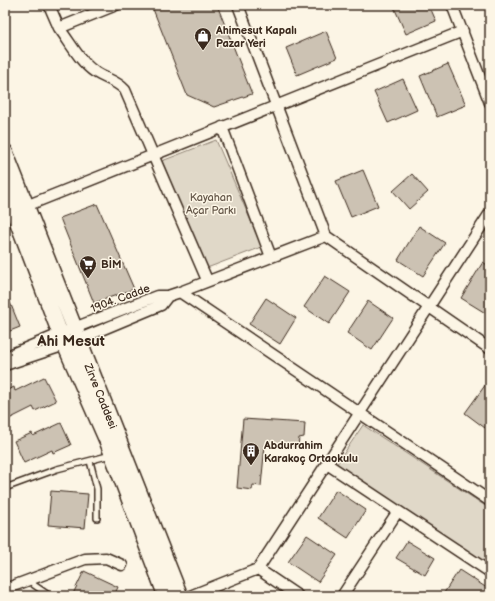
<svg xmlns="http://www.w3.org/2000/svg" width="495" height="601" font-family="'Balsamiq Sans',sans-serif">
	<rect width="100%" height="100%" fill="#fcf5e5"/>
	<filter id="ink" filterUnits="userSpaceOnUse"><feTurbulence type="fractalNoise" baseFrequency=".025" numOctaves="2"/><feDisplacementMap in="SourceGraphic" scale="8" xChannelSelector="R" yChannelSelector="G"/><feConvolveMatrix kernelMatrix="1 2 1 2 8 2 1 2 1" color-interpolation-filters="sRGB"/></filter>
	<g filter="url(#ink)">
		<path fill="#e0d8c8" stroke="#8e8173" d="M216,140L262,247L207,268L162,161Z
			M363,425L490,509V567L336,465Z"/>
		<path fill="#ccc2b3" stroke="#3b2a1e" d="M162,5H217L252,94L214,107L187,95L153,9Z
			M393,5H429L436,21L406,34Z
			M326,31L337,58L297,75L286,48Z
			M448,64L466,105L437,117L420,76Z
			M403,79L417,110L388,123L374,92Z
			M363,170L378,206L351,217L336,181Z
			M412,174L428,192L409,209L393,191Z
			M97,204L134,289L94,303L60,218Z
			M419,226L445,243L423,276L398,260Z
			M483,262L490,267V308L487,314L461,298Z
			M325,276L350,292L329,324L304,307Z
			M5,290L20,327L5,333Z
			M266,298L296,318L280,344L249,324Z
			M368,301L393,318L372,350L347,333Z
			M44,377L56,401L35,411L33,407L5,421V391L14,387L15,391Z
			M486,384L490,387V421L485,428L465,413Z
			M243,419L305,423L304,437L299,438L298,446L265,445L261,486L253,485L252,490L237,488Z
			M61,423L71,445L53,453L52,450L24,463L14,441L32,433L33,436Z
			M336,490L366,510L348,538L318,518Z
			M51,491L88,494L85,528L48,525Z
			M307,535L337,555L318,582L288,562Z
			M407,541L435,558L425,575L396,558Z
			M459,570L490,590V596H442Z
			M84,571L118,587L114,596H72Z"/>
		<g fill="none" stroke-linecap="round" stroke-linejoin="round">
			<g stroke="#3b2a1e" stroke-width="8">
				<path id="lane" d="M90,461L97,489V518
					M5,488L57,469L111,455
					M30,579L34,585L50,596"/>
			</g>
			<g stroke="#3b2a1e" stroke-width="13">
				<path id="street" d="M49,5L59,28L116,5
					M238,5L326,236L490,349
					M452,5L490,103
					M59,28C70,42 80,62 95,72C105,79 116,80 125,90L207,280
					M222,127L271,257
					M26,206L463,31
					M180,292L490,501
					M5,360L14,353L74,328L157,296H168L180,292L326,236
					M5,365L65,345L161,305L168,296
					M327,464L490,572
					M258,569L298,596
					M5,589L85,559L106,558L122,565
					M190,596L258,569L490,213
					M342,596L398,511"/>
			</g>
			<g stroke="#3b2a1e" stroke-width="18">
				<path id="secondary" d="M5,152L180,596
					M5,189L61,336L108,443L166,596"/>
			</g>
			<use href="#lane" stroke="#fcf5e5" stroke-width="5"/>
			<use href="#street" stroke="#fcf5e5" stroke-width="10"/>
			<use href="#secondary" stroke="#fcf5e5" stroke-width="15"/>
		</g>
	</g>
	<defs>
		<g id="shop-pin" transform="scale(0.9)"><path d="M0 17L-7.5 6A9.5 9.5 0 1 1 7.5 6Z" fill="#3b2a1e" stroke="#fcf5e5"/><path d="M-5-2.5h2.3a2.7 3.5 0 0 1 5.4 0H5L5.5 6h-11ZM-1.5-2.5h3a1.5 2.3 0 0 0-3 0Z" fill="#fff"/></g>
		<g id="supermarket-pin" transform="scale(0.9)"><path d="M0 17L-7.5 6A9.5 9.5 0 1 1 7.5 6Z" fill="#3b2a1e" stroke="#fcf5e5"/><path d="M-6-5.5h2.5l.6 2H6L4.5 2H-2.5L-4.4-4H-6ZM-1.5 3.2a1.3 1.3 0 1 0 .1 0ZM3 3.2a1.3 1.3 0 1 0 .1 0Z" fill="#fff"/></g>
		<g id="building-pin" transform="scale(0.9)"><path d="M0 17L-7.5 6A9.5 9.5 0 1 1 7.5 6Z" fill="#3b2a1e" stroke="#fcf5e5"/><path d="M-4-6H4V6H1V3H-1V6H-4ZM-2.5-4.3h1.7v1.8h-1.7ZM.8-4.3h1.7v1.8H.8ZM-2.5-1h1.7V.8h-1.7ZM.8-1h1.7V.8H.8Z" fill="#fff"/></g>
	</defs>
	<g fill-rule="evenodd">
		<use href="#shop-pin" x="203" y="36"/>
		<use href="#supermarket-pin" x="88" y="264"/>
		<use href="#building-pin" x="251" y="451"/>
	</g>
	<g text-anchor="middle" stroke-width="3" stroke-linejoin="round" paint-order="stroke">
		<g font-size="11" font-weight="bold" fill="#3b2a1e" stroke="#fcf5e5" text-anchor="start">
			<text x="216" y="34">Ahimesut Kapalı<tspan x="216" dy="13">Pazar Yeri</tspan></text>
			<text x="101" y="268">BİM</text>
			<text x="264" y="449">Abdurrahim<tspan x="264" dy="13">Karakoç Ortaokulu</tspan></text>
		</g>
		<g font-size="11" fill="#645648" stroke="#fcf5e5">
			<text x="211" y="201">Kayahan<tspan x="211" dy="13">Açar Parkı</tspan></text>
		</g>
		<g font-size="11" fill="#3b2a1e" stroke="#fcf5e5">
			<text transform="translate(120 298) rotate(-20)" y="4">1904. Cadde</text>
			<text transform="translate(101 396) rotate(68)" y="4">Zirve Caddesi</text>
		</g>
		<g font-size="15" font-weight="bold" fill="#3b2a1e" stroke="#fcf5e5">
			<text x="71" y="346">Ahi Mesut</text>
		</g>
	</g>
	<rect width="495" height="601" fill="none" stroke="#fcf5e5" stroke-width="20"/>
	<rect x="10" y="10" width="475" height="581" fill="none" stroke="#3b2a1e" stroke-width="1.5" filter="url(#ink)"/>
</svg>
